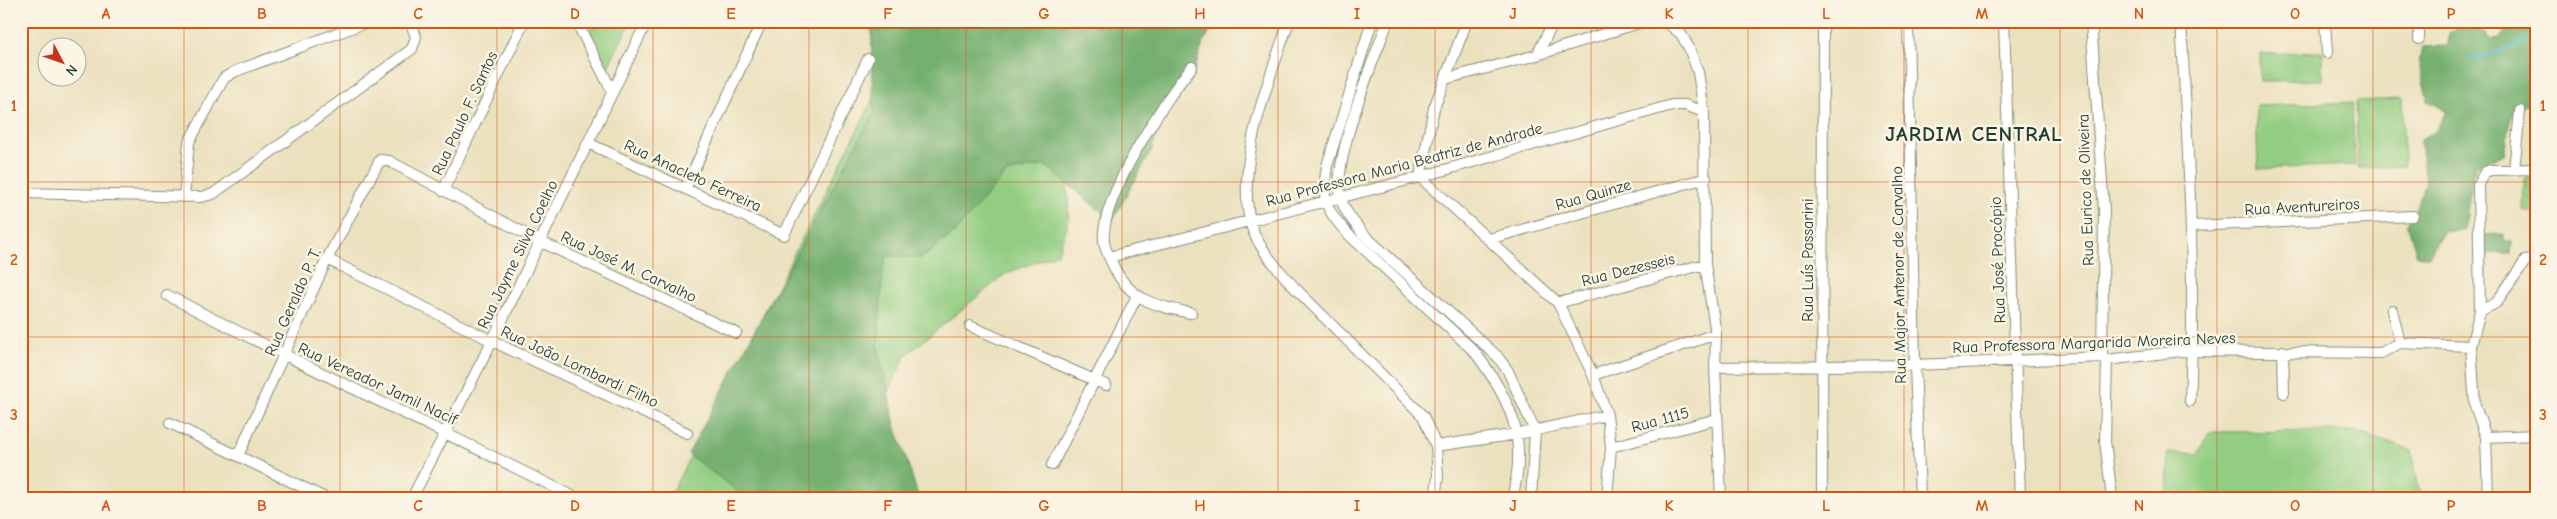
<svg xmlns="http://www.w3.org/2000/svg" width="2557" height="519" font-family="'Comic Neue',sans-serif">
	<rect width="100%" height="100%" fill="#fcf5e5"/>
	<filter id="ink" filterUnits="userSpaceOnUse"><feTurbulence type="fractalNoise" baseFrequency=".02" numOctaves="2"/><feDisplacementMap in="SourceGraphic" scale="10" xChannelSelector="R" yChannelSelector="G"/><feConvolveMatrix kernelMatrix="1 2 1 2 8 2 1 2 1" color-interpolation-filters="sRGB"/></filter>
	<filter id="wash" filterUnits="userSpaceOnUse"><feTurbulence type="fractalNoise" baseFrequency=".0096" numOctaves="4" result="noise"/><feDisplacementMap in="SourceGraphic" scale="20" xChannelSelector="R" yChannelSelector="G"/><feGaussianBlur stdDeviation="1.12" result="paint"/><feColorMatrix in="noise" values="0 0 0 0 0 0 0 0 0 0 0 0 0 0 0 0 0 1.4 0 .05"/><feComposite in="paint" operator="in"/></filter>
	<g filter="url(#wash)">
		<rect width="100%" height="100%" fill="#ece1bf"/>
		<path fill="#93cd82" stroke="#59855b" d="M604,21H631L608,67L589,30Z
			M865,21H1190L1066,157L1069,220L1058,253L1005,274L905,356L864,445L895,498H669L876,94L890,50Z
			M2322,52V80L2260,81V54Z
			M2402,99L2404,166L2358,168L2356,101Z
			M2352,102L2355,165L2258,169L2256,106Z
			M2524,178H2536V213L2523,210Z
			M2354,431L2412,451L2420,498H2167L2168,453L2198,454L2209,432Z"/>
		<path fill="#76b070" stroke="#4a7652" d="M871,21H1216L1204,41L1190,82L1164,112L1151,152L1112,221L1045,165L1006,173L954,233L922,258L887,256L883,268L878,347L895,425L919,498H747L688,454L862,134L875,113C870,86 873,51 871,21Z
			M2510,21H2525L2526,28L2536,27V104L2514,107L2504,155L2476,166L2472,178L2465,230L2443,232L2429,256H2417L2407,223L2419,202L2425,181L2420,141L2436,130L2447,111L2428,101L2419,63L2422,47L2448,46L2449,33L2463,25L2482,31L2491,40L2500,39Z
			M2503,234V241H2512L2511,253H2494L2482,256V235Z"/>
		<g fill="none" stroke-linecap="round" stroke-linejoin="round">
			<path stroke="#4dbbc6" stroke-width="3" d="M2470,60L2512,47L2536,35"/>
		</g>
	</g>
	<g filter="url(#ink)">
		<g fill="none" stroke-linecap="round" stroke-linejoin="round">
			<g stroke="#868f7a" stroke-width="12">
				<path id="street" d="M576,21L612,91
					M1289,21C1270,78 1236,160 1250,221C1255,245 1278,269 1294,287L1423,416L1436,446L1438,477L1435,498
					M1372,21L1327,166C1321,200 1325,209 1348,234L1474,351C1510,398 1529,438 1512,498
					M1388,21C1373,62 1334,154 1340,194C1342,209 1354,222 1363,234L1497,356L1508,371L1535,431L1531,498
					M1467,21L1434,108L1420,177L1558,303L1593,375L1607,415L1611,447L1607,498
					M1665,21L1681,34L1689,48L1698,72L1704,112L1705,264L1716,334L1715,367L1721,498
					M1908,21L1915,365L1920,498
					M2004,21L2020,498
					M2091,21L2104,211L2102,357
					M2181,21C2188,148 2196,274 2190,401
					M2325,21L2327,53
					M2419,39V21
					M1537,55L1554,21
					M1445,79L1537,55L1645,21
					M588,143L784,235L868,59
					M2514,170L2520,111
					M686,187L762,21
					M443,191L524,21
					M21,193L201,197L213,194L412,49L416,37L410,21
					M184,197L189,142L224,78L236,71L370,21
					M2192,226L2413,216
					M1489,239L1706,178
					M1109,257L1420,177L1672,105H1685L1704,112
					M327,259L492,341L687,433
					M167,295C302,366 440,429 576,498
					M1558,303L1705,264
					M2392,310L2400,343
					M2480,311L2496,303L2526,260L2536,258
					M1191,313C1155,306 1128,300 1112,263C1109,257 1105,249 1104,242C1099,200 1164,100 1192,67
					M970,326L1106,385
					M2283,351L2284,393
					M2107,360L2105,441L2112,498
					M1715,367L1915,365L2102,357L2107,360L2181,351L2381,353L2400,343L2471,346
					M1593,375L1716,334
					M170,423L325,498
					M2486,437L2536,435
					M1436,446L1518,434L1607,415
					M1611,447L1717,419
					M238,456L327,259L380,160L389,161L539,241L736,333
					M1052,465L1137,296
					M412,498L492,341L647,21
					M1822,498L1823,21
					M2488,498L2486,437L2475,406L2471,346L2480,311L2478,184L2485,172L2491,170L2536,169"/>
			</g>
			<use href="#street" stroke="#fff" stroke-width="10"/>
		</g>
	</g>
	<path fill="none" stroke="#d45610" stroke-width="1" stroke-opacity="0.55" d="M184,21V498M340,21V498M497,21V498M653,21V498M809,21V498M966,21V498M1122,21V498M1278,21V498M1435,21V498M1591,21V498M1748,21V498M1904,21V498M2060,21V498M2217,21V498M2373,21V498M21,182H2536M21,337H2536"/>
	<g text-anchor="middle" stroke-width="5" stroke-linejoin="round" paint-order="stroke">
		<g font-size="16" fill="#1f3d34" stroke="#fcf5e5">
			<text transform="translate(464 113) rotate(-65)" y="6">Rua Paulo F. Santos</text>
			<text transform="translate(1404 164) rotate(-15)" y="6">Rua Professora Maria Beatriz de Andrade</text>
			<text transform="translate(693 175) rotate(25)" y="6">Rua Anacleto Ferreira</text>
			<text transform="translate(2085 190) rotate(-92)" y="6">Rua Eurico de Oliveira</text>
			<text transform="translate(1593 194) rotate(-16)" y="6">Rua Quinze</text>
			<text transform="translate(2302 206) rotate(-3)" y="6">Rua Aventureiros</text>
			<text transform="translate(517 254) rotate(-64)" y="6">Rua Jayme Silva Coelho</text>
			<text transform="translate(1807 260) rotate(-90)" y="6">Rua Luís Passarini</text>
			<text transform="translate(1997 260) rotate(-92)" y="6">Rua José Procópio</text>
			<text transform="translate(629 266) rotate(25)" y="6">Rua José M. Carvalho</text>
			<text transform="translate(1628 269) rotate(-14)" y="6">Rua Dezesseis</text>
			<text transform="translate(1898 275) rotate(-91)" y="6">Rua Major Antenor de Carvalho</text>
			<text transform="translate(292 302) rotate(-66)" y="6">Rua Geraldo P. T.</text>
			<text transform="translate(2094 342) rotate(-2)" y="6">Rua Professora Margarida Moreira Neves</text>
			<text transform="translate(580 366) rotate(25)" y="6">Rua João Lombardi Filho</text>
			<text transform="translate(378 383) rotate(25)" y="6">Rua Vereador Jamil Nacif</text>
			<text transform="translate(1660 419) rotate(-15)" y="6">Rua 1115</text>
		</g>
		<g font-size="21" font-weight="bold" letter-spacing="1" fill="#1f3d34" stroke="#fcf5e5">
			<text x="1974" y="141">JARDIM CENTRAL</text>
		</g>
	</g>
	<rect width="2557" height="519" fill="none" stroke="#fcf5e5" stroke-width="55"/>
	<g transform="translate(62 62) rotate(131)"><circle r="24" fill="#fcf5e5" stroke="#a4ab9e"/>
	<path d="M0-4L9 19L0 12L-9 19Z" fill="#c8321e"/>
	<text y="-8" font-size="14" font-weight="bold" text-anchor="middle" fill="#1f3d34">N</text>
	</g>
	<rect x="28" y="28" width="2502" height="464" fill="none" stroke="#d45610" stroke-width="2"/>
	<g font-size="16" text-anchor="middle" font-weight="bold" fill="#d45610">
		<text x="106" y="19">A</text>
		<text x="262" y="19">B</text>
		<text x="418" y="19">C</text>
		<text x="575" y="19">D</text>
		<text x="731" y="19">E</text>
		<text x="888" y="19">F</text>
		<text x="1044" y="19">G</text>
		<text x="1200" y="19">H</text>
		<text x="1357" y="19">I</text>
		<text x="1513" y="19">J</text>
		<text x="1669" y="19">K</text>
		<text x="1826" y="19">L</text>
		<text x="1982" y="19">M</text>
		<text x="2139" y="19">N</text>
		<text x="2295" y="19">O</text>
		<text x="2451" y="19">P</text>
		<text x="14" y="111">1</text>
		<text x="2543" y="111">1</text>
		<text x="14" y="265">2</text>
		<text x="2543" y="265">2</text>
		<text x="14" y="420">3</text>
		<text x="2543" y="420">3</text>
		<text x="106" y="511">A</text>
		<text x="262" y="511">B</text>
		<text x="418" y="511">C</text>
		<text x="575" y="511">D</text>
		<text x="731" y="511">E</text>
		<text x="888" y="511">F</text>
		<text x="1044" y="511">G</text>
		<text x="1200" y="511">H</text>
		<text x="1357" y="511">I</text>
		<text x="1513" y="511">J</text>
		<text x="1669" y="511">K</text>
		<text x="1826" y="511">L</text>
		<text x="1982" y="511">M</text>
		<text x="2139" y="511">N</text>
		<text x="2295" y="511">O</text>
		<text x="2451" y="511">P</text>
	</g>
</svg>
